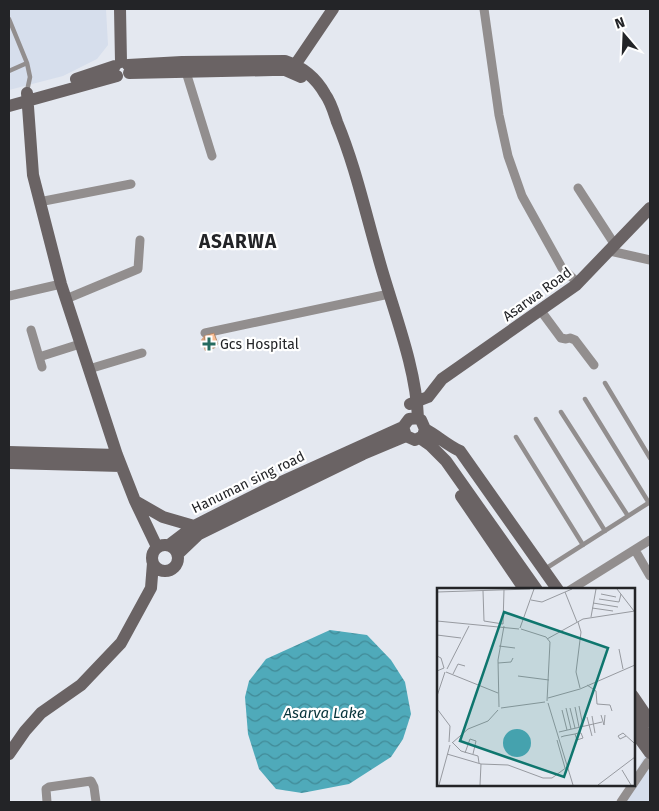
<svg xmlns="http://www.w3.org/2000/svg" width="659" height="811" font-family="'Fira Sans',sans-serif">
	<defs>
		<pattern id="water-waves" width="16" height="10" patternUnits="userSpaceOnUse" patternTransform="scale(1.25)"><rect width="16" height="10" fill="#4faaba"/><path d="M0 5q4-4 8 0t8 0" fill="none" stroke="#418a97"/></pattern>
	</defs>
	<rect width="100%" height="100%" fill="#e4e8f0"/>
	<path fill="#d6deec" d="M9,9H106L108,45L97,59L63,76L9,90Z
		M650,746V802H617L633,777Z"/>
	<path fill="url(#water-waves)" d="M330,630L367,635L391,660L405,682L411,714L403,739L391,757L349,784L302,793L276,789L259,769L248,734L245,697L249,681L266,659Z"/>
	<g fill="none" stroke-linecap="round" stroke-linejoin="round">
		<path stroke="#928e8e" stroke-width="4.5" d="M9,19L27,63L9,71
			M27,63L30,77L27,91
			M605,383L650,458
			M585,399L649,503
			M561,412L628,516
			M536,419L605,531
			M516,437L583,545
			M545,569L650,502"/>
		<path stroke="#928e8e" stroke-width="9" d="M484,9L499,115L508,156L522,196L562,268L578,283
			M186,72L212,156
			M578,188L615,245
			M39,202L131,184
			M610,251L650,260
			M9,296L61,284
			M66,299L138,269L140,240
			M541,311L561,338L566,339L570,338L575,340L594,365
			M31,330L39,357L80,344
			M205,333L389,294
			M39,357L42,367
			M89,369L142,353
			M635,550L650,576
			M570,590L650,540
			M47,802L46,789L49,787L91,781L94,787L96,802
			M621,802L648,762"/>
		<path stroke="#6a6364" stroke-width="12" d="M120,9L121,62
			M128,65L182,62L285,61C303,67 316,78 325,94C331,102 334,113 337,122C355,165 365,211 378,256C392,308 416,365 418,418
			M291,71L333,9
			M129,73L273,70H285L301,77
			M76,79L115,66
			M27,93L33,175L61,284L117,455L135,501L157,547
			M9,106L117,76
			M410,404L428,397L442,379L576,285L650,208
			M425,429C438,436 447,445 460,451L558,590
			M420,438L430,445L446,461L537,590
			M9,452L117,455
			M9,463L121,466
			M461,496L525,590
			M135,501L163,517L194,526
			M169,545L194,526L277,484L403,427L409,419L418,418L421,420L425,429L423,436L415,440L406,436L403,427
			M152 558a13 13 0 1 1 26 0a13 13 0 1 1-26 0Z
			M178,554L199,534L363,454L406,436
			M633,696L650,721
			M633,714L650,740
			M637,735L650,753
			M9,754L25,731L41,713L81,685L121,643L151,588L153,563"/>
	</g>
	<path fill="#d7a37f" d="M204,336L215,348L205,351L201,340Z"/>
	<path fill="#af8568" d="M218,344L215,348L205,351L207,347Z"/>
	<path fill="#fabe94" stroke="#af8568" d="M214,333L218,344L207,347L204,336Z"/>
	<path fill="#266b5f" stroke="#fff" stroke-width="2" d="M206.5 336.5h5v5h5v5h-5v5h-5v-5h-5v-5h5z"/>
	<g text-anchor="middle" stroke-width="4.5" stroke-linejoin="round" paint-order="stroke">
		<g font-size="14" fill="#232427" stroke="#fff">
			<text transform="translate(537 294) rotate(-36)" y="5">Asarwa Road</text>
			<text transform="translate(248 482) rotate(-26)" y="5">Hanuman sing road</text>
		</g>
		<g font-size="14" fill="#232427" stroke="#fff" text-anchor="start">
			<text x="220" y="349">Gcs Hospital</text>
		</g>
		<g font-size="15" font-style="italic" fill="#07343b" stroke="#fff">
			<text x="324" y="718">Asarva Lake</text>
		</g>
		<g font-size="19" font-weight="bold" letter-spacing="1" fill="#232427" stroke="#fff">
			<text x="238" y="248">ASARWA</text>
		</g>
	</g>
	<g transform="translate(437 588)">
		<rect width="198" height="198" fill="#e4e8f0"/>
		<path d="M66 155a14 14 0 1 1 28 0a14 14 0 1 1-28 0Z" fill="#4faaba"/>
		<path fill="none" stroke="#979aa0" stroke-width="1" d="M180,1L197,23M46,3L47,33L66,36L67,2M0,4L93,1M128,4L140,34M164,6L179,9M162,11L182,14L184,6M94,12L105,14L135,1M156,15L181,19M155,20L176,23M154,29L159,1M0,33L82,41M141,34L144,44L139,84L143,100M83,40L97,1M84,41L109,49L113,54L110,113M0,47L24,50M110,51L146,31L198,23M62,58L78,60M182,61L186,81M0,68L4,70L7,80L0,83M61,75L74,74L76,70M10,81L32,38M9,84L61,105M16,86L21,76L28,78M81,88L112,92M150,97L159,103L160,116L173,117L175,123M0,108L8,84M111,110L143,101L198,77M111,115L136,197M142,118L146,138M62,119L61,72L67,38M138,119L142,139M64,120L108,114M129,120L134,141M133,120L138,140M1,122L13,138L12,154M125,122L130,142M164,127L167,137L168,127M155,128L158,145M150,129L155,148M122,144L165,134M189,148L183,151L181,148L186,145L196,154L198,156M124,149L127,148L138,146L141,145H144L146,150L140,152L138,146M120,152L128,180M15,154L24,163L41,168L42,175M15,155L31,141L51,133L61,122M28,165L33,151L39,153L36,166M10,166L44,176L71,177L106,190H115L130,179M185,182L194,197M2,197L13,157M43,197L44,176M161,197L198,169"/>
		<path fill="#0f766e" fill-opacity="0.15" stroke="#0f766e" stroke-width="2.5" d="M67,24L171,60L127,189L23,153Z"/>
		<rect width="198" height="198" fill="none" stroke="#232427" stroke-width="2.5"/>
	</g>
	<rect width="659" height="811" fill="none" stroke="#232427" stroke-width="20"/>
	<g transform="translate(624 35) rotate(341)" stroke="#ffffff" stroke-width="4" paint-order="stroke">
	<path d="M0-4L9 19L0 12L-9 19Z" fill="#232427"/>
	<text y="-8" font-size="14" font-weight="bold" text-anchor="middle" fill="#232427">N</text>
	</g>
</svg>
